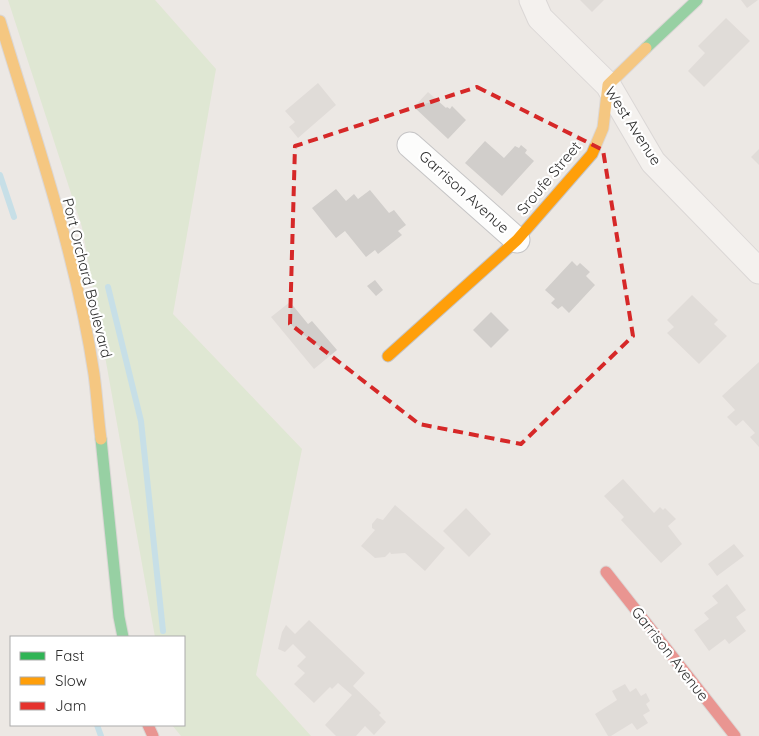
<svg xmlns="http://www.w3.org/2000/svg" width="759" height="736" font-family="Quicksand,sans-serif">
	<rect width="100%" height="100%" fill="#ece8e4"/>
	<path fill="#cee6be" d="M8,0H155L216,69L173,314L302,449L256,675L311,736H181L172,725H184V637H155L82,227Z"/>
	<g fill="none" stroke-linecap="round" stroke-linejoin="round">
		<path stroke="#99d6ec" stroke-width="6" d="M0,175L14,217
			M108,287L141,421L163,631
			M97,725L101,736"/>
	</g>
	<path fill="#d1cecb" d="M580,0H604L592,12Z
		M741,0H758L747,8Z
		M726,18L750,41L704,87L688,71L705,53L698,46Z
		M318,83L336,105L298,138L289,127L295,122L285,111Z
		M428,92L446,108L447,107L450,109L452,106L466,120L448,139L414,107Z
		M485,141L504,158L515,146L519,148L521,145L527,150L525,153L534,161L502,196L465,163Z
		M759,149V165L751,157Z
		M336,189L346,201L354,194L358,199L370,190L389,213L394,210L406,225L398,231L402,235L378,254L375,250L366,257L345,231L336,238L312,208Z
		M572,261L577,266L580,263L590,272L586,276L595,285L569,313L562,306L558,309L551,303L555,299L545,290Z
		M375,280L383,290L376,296L367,286Z
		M692,295L718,320L714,324L727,336L699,364L667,333L674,327L667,320Z
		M290,302L308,324L312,321L337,350L314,369L271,317Z
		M491,312L509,330L491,348L473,330Z
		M759,362V447L750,437L755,433L743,420L736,426L727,417L735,410L722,396Z
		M623,479L654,513L660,507L663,510L665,508L676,519L668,526L682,544L661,563L621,520L624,517L604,496Z
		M395,505L445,548L425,571L405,553L391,554L390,552L385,557L375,558L361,546L375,530L372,528V524L377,518L383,520Z
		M466,508L491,534L469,557L443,531Z
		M734,544L744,556L717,576L708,564Z
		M727,584L746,610L736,617L746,631L729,644L725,639L709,651L694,630L709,619L704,613L718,603L712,596Z
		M309,620L365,673L353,686L381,713L379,715L386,722L374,735L365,726L356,736H336L325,725L352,695L338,683L332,689L330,687L314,703L294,684L305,673L297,666L306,657L293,644L285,652L278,649L282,632L286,625L295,634Z
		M625,684L630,692L636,688L641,696L646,693L650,701L646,704L650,711L643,715L648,723L637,730L632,723L611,736H608L595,714L617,700L612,691Z"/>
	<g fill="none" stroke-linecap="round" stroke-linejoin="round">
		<g stroke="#c5c4c5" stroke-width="27">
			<path id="street" d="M532,0L540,18L608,85L653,162L759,271
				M410,145L517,240"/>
		</g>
		<g stroke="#c5c4c5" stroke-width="13">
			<path id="fast" d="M646,48L697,0
				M101,439L119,617L123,637"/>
		</g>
		<g stroke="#c5c4c5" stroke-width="13">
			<path id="slow" d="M0,21C35,137 76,254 94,374C97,396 98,417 101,439
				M388,356L517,240L592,154L603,128L608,85L646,48"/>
		</g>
		<g stroke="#c5c4c5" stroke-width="13">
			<path id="jam" d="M606,572L735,736
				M148,725L153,736"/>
		</g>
		<use href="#street" stroke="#fcfcfb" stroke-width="25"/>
		<use href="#fast" stroke="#30b455" stroke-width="11"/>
		<use href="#slow" stroke="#ff9f0a" stroke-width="11"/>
		<use href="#jam" stroke="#e5322d" stroke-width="11"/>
	</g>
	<path d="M0 0H759V736H0ZM477,87L603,150L633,336L521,444L419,424L290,324L295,146Z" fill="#ece8e4" fill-opacity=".55" fill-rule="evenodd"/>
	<path fill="none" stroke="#d62828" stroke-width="4" stroke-dasharray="10 6" stroke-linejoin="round" d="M477,87L603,150L633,336L521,444L419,424L290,324L295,146Z"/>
	<g text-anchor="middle" stroke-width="4.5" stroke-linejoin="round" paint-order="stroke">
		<g font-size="15" fill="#2e2e2e" stroke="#fff">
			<text transform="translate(633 126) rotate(57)" y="5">West Avenue</text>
			<text transform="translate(549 178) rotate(-50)" y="5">Sroufe Street</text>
			<text transform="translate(464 192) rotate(42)" y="5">Garrison Avenue</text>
			<text transform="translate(87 278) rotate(76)" y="5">Port Orchard Boulevard</text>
			<text transform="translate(670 654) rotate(52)" y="5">Garrison Avenue</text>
		</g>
	</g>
	<rect x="10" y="636" width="175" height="90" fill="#ffffff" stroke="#ababab"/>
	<rect x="20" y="652" width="25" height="8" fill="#30b455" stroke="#ababab"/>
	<text x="55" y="661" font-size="15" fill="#2e2e2e">Fast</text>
	<rect x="20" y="677" width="25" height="8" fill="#ff9f0a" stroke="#ababab"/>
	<text x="55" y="686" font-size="15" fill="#2e2e2e">Slow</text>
	<rect x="20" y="702" width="25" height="8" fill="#e5322d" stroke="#ababab"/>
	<text x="55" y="711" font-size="15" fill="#2e2e2e">Jam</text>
</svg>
